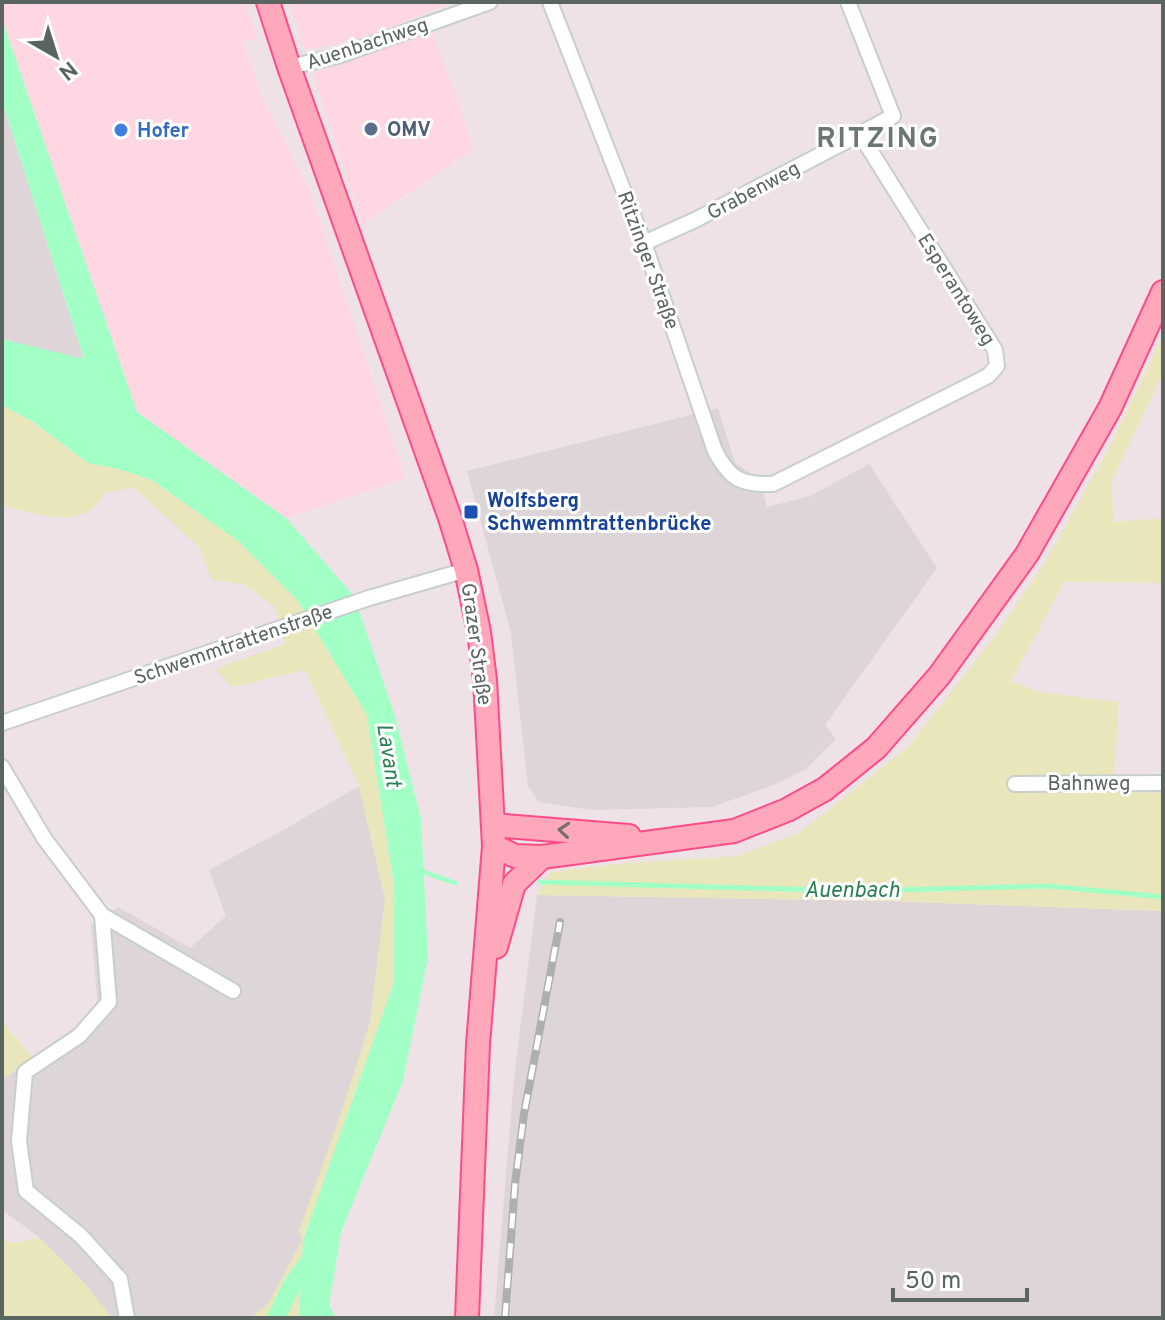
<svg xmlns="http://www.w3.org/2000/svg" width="1165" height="1320" font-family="Overpass,sans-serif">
	<rect width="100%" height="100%" fill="#efe2e6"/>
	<path fill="#ffd7e3" d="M2,2H245L257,37L243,43L265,104L310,192L406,478L286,518L137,412L2,19Z
		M289,2H452L370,36L305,50Z
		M433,32L474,149L362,225L313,72Z"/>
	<path fill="#ddd5d7" d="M2,101L84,360L2,339Z
		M718,408L735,463L759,479L767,507L810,496L869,464L937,568L825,725L836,739L806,769L774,785L712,807L591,810L539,802L528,786L511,633L467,471Z
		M359,786L385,899L370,1022L303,1240L268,1304L250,1318H112L86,1285L40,1238L2,1210V1079L34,1059L98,1009L91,925L118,907L190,948L226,916L209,870L287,828Z
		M537,895L883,901L1163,911V1318H494L514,1078Z"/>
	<path fill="#e9e6bc" d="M1163,335V373L1111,483L1114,522L1163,518V583L1064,582L1011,681L1039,692L1119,702L1113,792L1163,793V911L883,901L537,895L551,872L626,863L737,856L799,833L908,747L995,636L1046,561L1111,444Z
		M2,405L33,422L88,463L118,469L152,480L238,541L297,600L367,715L393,879V985L303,1240L299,1318H250L268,1304L302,1240L299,1231L340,1116L370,1022L385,899L359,786L305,670L232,687L215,669L285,644L275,607L243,584L212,580L199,547L134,488L105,492C87,533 35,514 2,505Z
		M2,1021L34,1059L2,1079Z
		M40,1238L86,1285L112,1318H2V1239L12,1243Z"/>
	<path fill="#a2ffc5" d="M2,19L137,412L286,518L354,596L395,716L421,819L428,957L403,1081L341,1232L329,1305L336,1318H299L303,1240L393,985V879L367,715L297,600L238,541L152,480L118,469L88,463L33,422L2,405V339L84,359L2,101Z"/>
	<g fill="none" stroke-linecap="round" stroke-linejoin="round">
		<path stroke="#a2ffc5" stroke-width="5" d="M418,870L455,883
			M540,882L855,891L1048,886L1163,897"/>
		<path stroke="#a2ffc5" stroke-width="18" d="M276,1318L293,1283L314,1256"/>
		<g stroke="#c6cfcb" stroke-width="18">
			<path id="minor" d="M550,2L644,243L715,451C730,479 740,485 773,484L988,376L997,366L995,350L860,134L893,116L848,2
				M289,67L338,56L490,2
				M644,243L695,220L860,134
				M2,723L369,598L466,570
				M2,767L44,838L102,915L233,991
				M1015,784L1163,783
				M102,915L109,1002L79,1036L25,1072L19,1141L26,1191L81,1236L120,1279L127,1318"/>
		</g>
		<g stroke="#fe4c89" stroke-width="26">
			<path id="primary" d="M268,2L289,67L450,518L466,570L479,632L485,680L494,846L478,1044L467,1318
				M493,825L629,836
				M494,846L515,856L542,857L734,831L787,810L825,789L876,748L939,676L1027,554L1110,408L1163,292
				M496,947L514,884L542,857"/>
		</g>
		<use href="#minor" stroke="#fff" stroke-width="14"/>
		<use href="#primary" stroke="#ffa7bb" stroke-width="22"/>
		<g stroke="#aeb0af" stroke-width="8">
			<path id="rail" d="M505,1318L515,1184L524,1114L560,922"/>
		</g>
		<use href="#rail" stroke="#fff" stroke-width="5" stroke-dasharray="15" stroke-linecap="butt"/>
	</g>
	<defs><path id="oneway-chevron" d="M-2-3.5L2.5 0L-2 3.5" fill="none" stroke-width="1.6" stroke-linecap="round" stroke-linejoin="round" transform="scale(2)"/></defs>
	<use stroke="#746f6e" href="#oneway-chevron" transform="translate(564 830) rotate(-175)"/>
	<circle fill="#5c6f8a" stroke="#fff" stroke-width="3" cx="371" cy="129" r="8"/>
	<circle fill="#3f7fe0" stroke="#fff" stroke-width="3" cx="121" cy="130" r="8"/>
	<rect fill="#1a4fb4" stroke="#fff" stroke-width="3" x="463" y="504" width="16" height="16" rx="4"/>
	<g text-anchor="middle" stroke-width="6" stroke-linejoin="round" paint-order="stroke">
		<g font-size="20" fill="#5b6560" stroke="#fff">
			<text transform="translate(367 43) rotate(-18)" y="7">Auenbachweg</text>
			<text transform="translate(753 190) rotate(-28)" y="7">Grabenweg</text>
			<text transform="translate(649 260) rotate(70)" y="7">Ritzinger Straße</text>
			<text transform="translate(957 289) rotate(58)" y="7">Esperantoweg</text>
			<text transform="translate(233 644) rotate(-19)" y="7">Schwemmtrattenstraße</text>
			<text transform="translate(477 644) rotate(82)" y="7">Grazer Straße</text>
			<text x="1089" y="790">Bahnweg</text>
		</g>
		<g font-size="20" font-weight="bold" fill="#4e5e75" stroke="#fff" text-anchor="start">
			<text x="387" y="136">OMV</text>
		</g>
		<g font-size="20" font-weight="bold" fill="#366cbe" stroke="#fff" text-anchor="start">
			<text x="137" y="137">Hofer</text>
		</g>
		<g font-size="20" font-weight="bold" fill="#164399" stroke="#fff" text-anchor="start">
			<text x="487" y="507">Wolfsberg<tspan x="487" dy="23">Schwemmtrattenbrücke</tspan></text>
		</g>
		<g font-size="22" font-style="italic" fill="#2a8251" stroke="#fff">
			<text transform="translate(390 755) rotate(81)" y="8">Lavant</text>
			<text x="852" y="897">Auenbach</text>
		</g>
		<g font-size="28" font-weight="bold" letter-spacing="2" fill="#6c7770" stroke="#fff">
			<text x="878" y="147">RITZING</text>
		</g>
	</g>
	<rect width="1165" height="1320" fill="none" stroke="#5b6560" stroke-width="8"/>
	<g transform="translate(56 56) rotate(141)" stroke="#ffffff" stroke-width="6" paint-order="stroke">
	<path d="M0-6L14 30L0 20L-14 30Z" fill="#5b6560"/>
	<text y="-12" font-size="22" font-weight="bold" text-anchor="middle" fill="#5b6560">N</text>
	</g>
	<path d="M893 1288v12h134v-12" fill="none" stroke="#5b6560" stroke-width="4"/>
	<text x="905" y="1288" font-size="24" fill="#5b6560" stroke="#ffffff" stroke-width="6" paint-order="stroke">50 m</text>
</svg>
